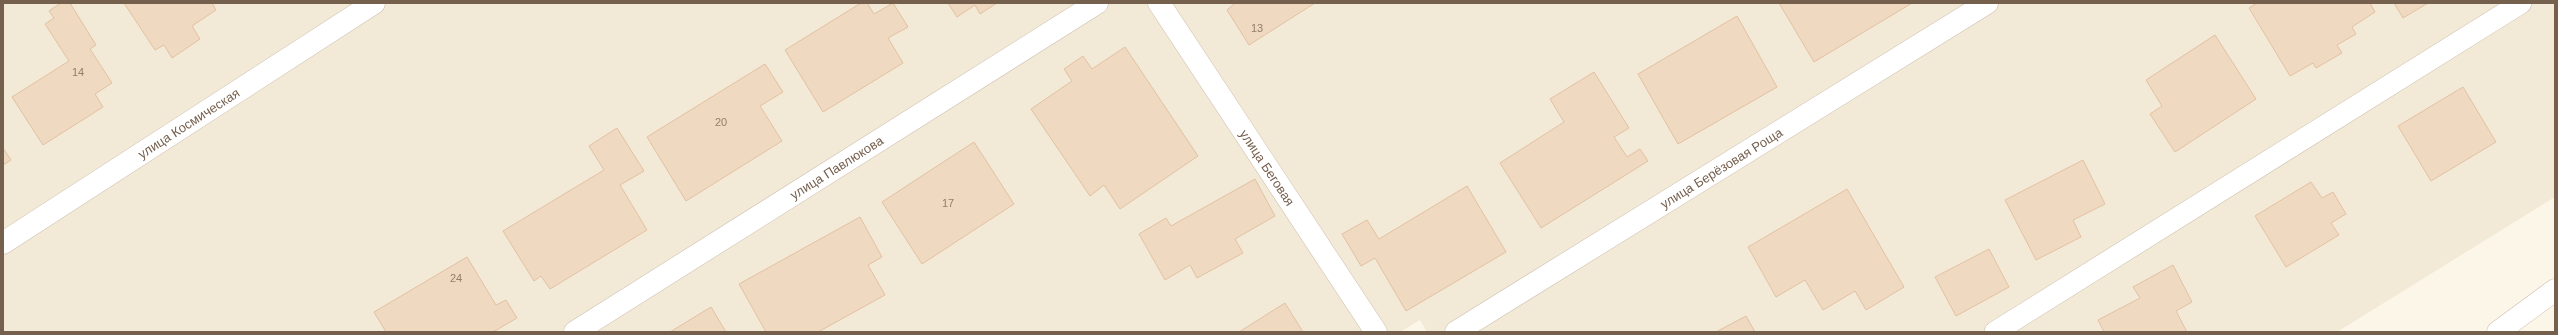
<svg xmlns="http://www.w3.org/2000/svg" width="2558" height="335" font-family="Arial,sans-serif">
	<rect width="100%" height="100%" fill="#fcf6e8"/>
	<path fill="#f3e9d7" d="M3,3H2555V197L2337,332H1427L1420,320L1400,332H3Z"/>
	<path fill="#f0d9c1" stroke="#e2c1a2" d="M61,3H70L96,45L90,49L112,83L95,94L103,107L43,145L12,97L69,61L45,24L54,18L49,11Z
		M124,3H212L216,10L192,26L200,39L172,58L164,45L155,50Z
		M861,3H867L874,14L893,3L908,27L888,38L903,63L823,112L785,50Z
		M948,3H997L980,14L975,5L957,17Z
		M1235,3H1315L1249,45L1227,10Z
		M1779,3H1912L1814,62Z
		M2257,3H2370L2375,12L2352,27L2356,34L2337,45L2342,53L2316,68L2313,63L2290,76L2249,8Z
		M2394,3H2428L2403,18Z
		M1737,16L1777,87L1678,144L1638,74Z
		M2215,35L2256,99L2175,152L2150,114L2162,106L2146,80Z
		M1125,47L1198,156L1120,209L1104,185L1090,196L1031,109L1072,81L1064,69L1083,56L1092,69Z
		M765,64L783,92L760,106L782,141L686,201L647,137Z
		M1594,72L1629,128L1614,137L1627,157L1640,149L1648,161L1541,228L1500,163L1564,122L1550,99Z
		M2463,87L2496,142L2431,181L2398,126Z
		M617,128L644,171L620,185L647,230L550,289L541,276L534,281L503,231L604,170L589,146Z
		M974,142L1014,204L922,264L882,202Z
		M3,148L11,160L3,165Z
		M2083,160L2105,204L2073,220L2081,237L2036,260L2005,200Z
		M1255,179L1275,216L1235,239L1243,253L1197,278L1190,265L1165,280L1139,234L1166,218L1171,226Z
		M2311,182L2322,198L2333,192L2346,214L2331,223L2339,235L2286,267L2255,216Z
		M1467,186L1506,252L1406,311L1375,258L1361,266L1342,234L1367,220L1379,239Z
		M1847,189L1904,287L1866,310L1855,291L1823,310L1805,280L1776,297L1748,247Z
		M860,217L882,257L868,265L885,295L818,332H766L739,284Z
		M1989,249L2009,287L1956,316L1935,277Z
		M467,257L496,305L506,300L517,318L493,332H386L374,312Z
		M2173,265L2192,302L2176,311L2187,332H2104L2098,320L2140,298L2133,287Z
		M1285,303L1303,332H1239Z
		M711,307L726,332H670Z
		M1746,316L1755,332H1716Z"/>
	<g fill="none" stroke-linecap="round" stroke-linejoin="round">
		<g stroke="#cdbfaf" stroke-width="22">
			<path id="service" d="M1995,332L2521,3"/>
		</g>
		<g stroke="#cdbfaf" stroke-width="23">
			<g id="minor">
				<path id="s1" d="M1159,3L1376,332"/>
				<path id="s2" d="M3,243L374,3"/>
				<path id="s3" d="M575,332L1097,3"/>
				<path id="s4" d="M1456,332L1987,3"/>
				<path d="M2498,332L2555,290"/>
			</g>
		</g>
		<use href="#service" stroke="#fff" stroke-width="21"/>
		<use href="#minor" stroke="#fff" stroke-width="22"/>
	</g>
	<g text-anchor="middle" stroke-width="3.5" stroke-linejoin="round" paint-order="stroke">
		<g font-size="11" fill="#947e6a">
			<text x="1257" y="32">13</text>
			<text x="78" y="76">14</text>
			<text x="721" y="126">20</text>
			<text x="948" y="207">17</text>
			<text x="456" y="282">24</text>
		</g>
		<g font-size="13" fill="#755f4d" stroke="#fefaef">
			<text dy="5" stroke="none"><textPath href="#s2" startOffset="221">улица Космическая</textPath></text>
			<text dy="5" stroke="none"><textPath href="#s3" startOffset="309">улица Павлюкова</textPath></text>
			<text dy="5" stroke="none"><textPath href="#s1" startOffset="197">улица Беговая</textPath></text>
			<text dy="5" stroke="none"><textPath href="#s4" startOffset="312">улица Берёзовая Роща</textPath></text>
		</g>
	</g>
	<rect width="2558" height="335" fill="none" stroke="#755f4d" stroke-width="8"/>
</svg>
